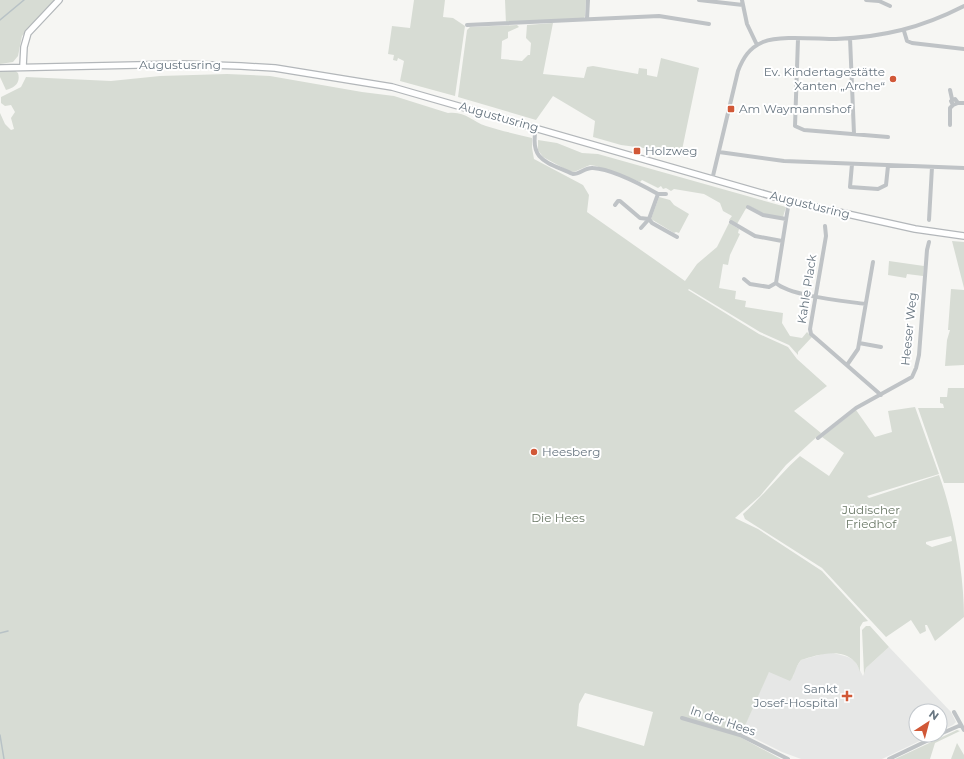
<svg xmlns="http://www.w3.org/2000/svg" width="964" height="759" font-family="Montserrat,sans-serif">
	<rect width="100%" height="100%" fill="#f6f6f3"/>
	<path fill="#e6e7e6" d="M889,647L951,712L956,722L953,725L940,731V711H916V735H932L882,759H801L782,752L742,732L769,671L793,677L794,671L801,660L830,652L848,657L855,661L863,676L866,668Z"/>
	<path fill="#d7dcd4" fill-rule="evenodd" d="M0,0H57L22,36L18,56L13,62L0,64Z
		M414,0H445L443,17L453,18L465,26L455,96L400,81L404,61L398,58L397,61L393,60L394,55L388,54L392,26L410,28Z
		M505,0H586L585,16L584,18L506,24Z
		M553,23L543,74L584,78L587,67L593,66L638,74L639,68L647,69V75L657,77L661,58L699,68L682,150L671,149L669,157L644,148L621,145L593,137L595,121L553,96L536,120L458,97L467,30L470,27L517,25L519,27L508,32V38L502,41L501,59L522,61L528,55H530L531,43L526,38L527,25Z
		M14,70L18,73C21,83 14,88 6,90L0,77V71Z
		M227,74L270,76L362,92L394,96L448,113C466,111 471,121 486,126C501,131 517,134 532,138V148L534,159L583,185L589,195L587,212L685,281L697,264L717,247L729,223L739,229L738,233L740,234L730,255L728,265L723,264L719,288L736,291L735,299L746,301L745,307L783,313L782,323L790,336L802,338L807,332L812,337L798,352V355L789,345L760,332L689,289L688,290L759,334L788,347L797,359L827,386L794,411L821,433L786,465L760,496L735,518L758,529L822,571L868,621L863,622L860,627V672C859,669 857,663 854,661C841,647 816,655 801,660C795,667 795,675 790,681L769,672L740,737L781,759H0V113L5,124L11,130L14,129L11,118L15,112L11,105L5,106L1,103V97L21,87L26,77L111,81L160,76ZM585,693L653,712L644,746L577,726L579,704Z
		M538,140L557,143L582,153L598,154L786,207L783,217L766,215L748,205L737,224L729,220L732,216L723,211L720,203L704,194L674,189L671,191L666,188L663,189L661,186L658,188L642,180L640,182L596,166L590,165L574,172L569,171L543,157L538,150Z
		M659,197L670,200L674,205L689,214L679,233L676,232L674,233L651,219Z
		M952,241L964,242V288Z
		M889,261L924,266L923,276L907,274L906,278L888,275Z
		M951,289L964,290V365L945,366L947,340L950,330H948Z
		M948,388H964V483H944L918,408H944L943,404L940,403V397H947Z
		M915,407L939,474L867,496L869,498L939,475C954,515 964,575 964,617L935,641L927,625H925L926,631L920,634L911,620L886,637L822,568L745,519L743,514C763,496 780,474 800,456L829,476L844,453L822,437L856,410L875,437L892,432L888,411ZM951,536L952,541L932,547L926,544V542Z
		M866,626H870L889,647L866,668L864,674L862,630Z
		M957,730L960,731L935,743L930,759H895Z
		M957,743L964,755V759H951Z"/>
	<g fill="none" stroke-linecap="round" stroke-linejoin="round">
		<path stroke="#b8c2c6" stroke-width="1.5" d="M0,20L24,0
			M0,633L8,631
			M0,735L4,759"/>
		<g stroke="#b3b7ba" stroke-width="8">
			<path id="major" d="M23,66L24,47L28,33L59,0
				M0,68L183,64L241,66L275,68L392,87L789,201L915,229L964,236"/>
		</g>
		<path stroke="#bfc3c6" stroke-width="4" d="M699,0L743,5
			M742,0L747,24L757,45
			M866,0L879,1L890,6
			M587,19L588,0
			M467,25L659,16L709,24
			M904,31L907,41L912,43L964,49
			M850,38L854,134
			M798,39L795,126L804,130L888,137
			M950,90L952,99
			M958,103L955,99L951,101L953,105L958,103H964
			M950,125V108L953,105
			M536,128C529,161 547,162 573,174C580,174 586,167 593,168C611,169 642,185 658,194L649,219L640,218L620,201H618L615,205
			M719,152L784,161L964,168
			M852,164L850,187L878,189L886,185L888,166
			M712,180L738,71C743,58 749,48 763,42C780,35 816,39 836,39C883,37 921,28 964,6
			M658,194H666
			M789,201L776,283C790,296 845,301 865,304
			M748,207L763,215L786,219
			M929,220L932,167
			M731,222L755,236L782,241
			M825,226L826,236L810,329L811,334L881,395
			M641,228L649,219L652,223L677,237
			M744,279L750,284L769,287L776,283
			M859,343L881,347
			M847,365L858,349L873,262
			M818,438L856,408L912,377L916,368L919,355L927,250L929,242
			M954,712L964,730
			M682,718L740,735L788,759
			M940,734L961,725
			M889,759L939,735"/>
		<use href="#major" stroke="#fff" stroke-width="5.5"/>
	</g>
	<g fill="#d15837" stroke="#fff" stroke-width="1.5">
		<circle cx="893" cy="79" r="4"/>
		<rect x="727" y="105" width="8" height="8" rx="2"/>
		<rect x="633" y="147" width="8" height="8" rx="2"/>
		<circle cx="534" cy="452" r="4"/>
		<path d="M845 690h4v4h4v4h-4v4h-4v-4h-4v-4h4z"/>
	</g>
	<g text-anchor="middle" stroke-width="4" stroke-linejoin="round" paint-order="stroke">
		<g font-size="12" fill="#687681" stroke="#fff">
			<text x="180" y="69">Augustusring</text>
			<text transform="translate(499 117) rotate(16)" y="4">Augustusring</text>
			<text transform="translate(810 205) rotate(14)" y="4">Augustusring</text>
			<text transform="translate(807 289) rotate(-81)" y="4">Kahle Plack</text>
			<text transform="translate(909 329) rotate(-84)" y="4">Heeser Weg</text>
			<text transform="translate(723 721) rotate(19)" y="4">In der Hees</text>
		</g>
		<g font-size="12" fill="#687681" stroke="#fff" text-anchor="start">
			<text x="885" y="76" text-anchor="end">Ev. Kindertagestätte<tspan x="885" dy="14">Xanten „Arche“</tspan></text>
			<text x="739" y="113">Am Waymannshof</text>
			<text x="645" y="155">Holzweg</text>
			<text x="542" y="456">Heesberg</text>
			<text x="838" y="693" text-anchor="end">Sankt<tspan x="838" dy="14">Josef-Hospital</tspan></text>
		</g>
		<g font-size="12" fill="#6a7866" stroke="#fff">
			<text x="871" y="514">Jüdischer<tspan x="871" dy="14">Friedhof</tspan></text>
			<text x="558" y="522">Die Hees</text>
		</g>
	</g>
	<g transform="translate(928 723) rotate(36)"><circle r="19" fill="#ffffff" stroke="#c3c8cd"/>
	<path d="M0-3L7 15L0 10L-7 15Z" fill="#d15837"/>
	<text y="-6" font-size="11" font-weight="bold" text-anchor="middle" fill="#687681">N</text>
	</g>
</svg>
